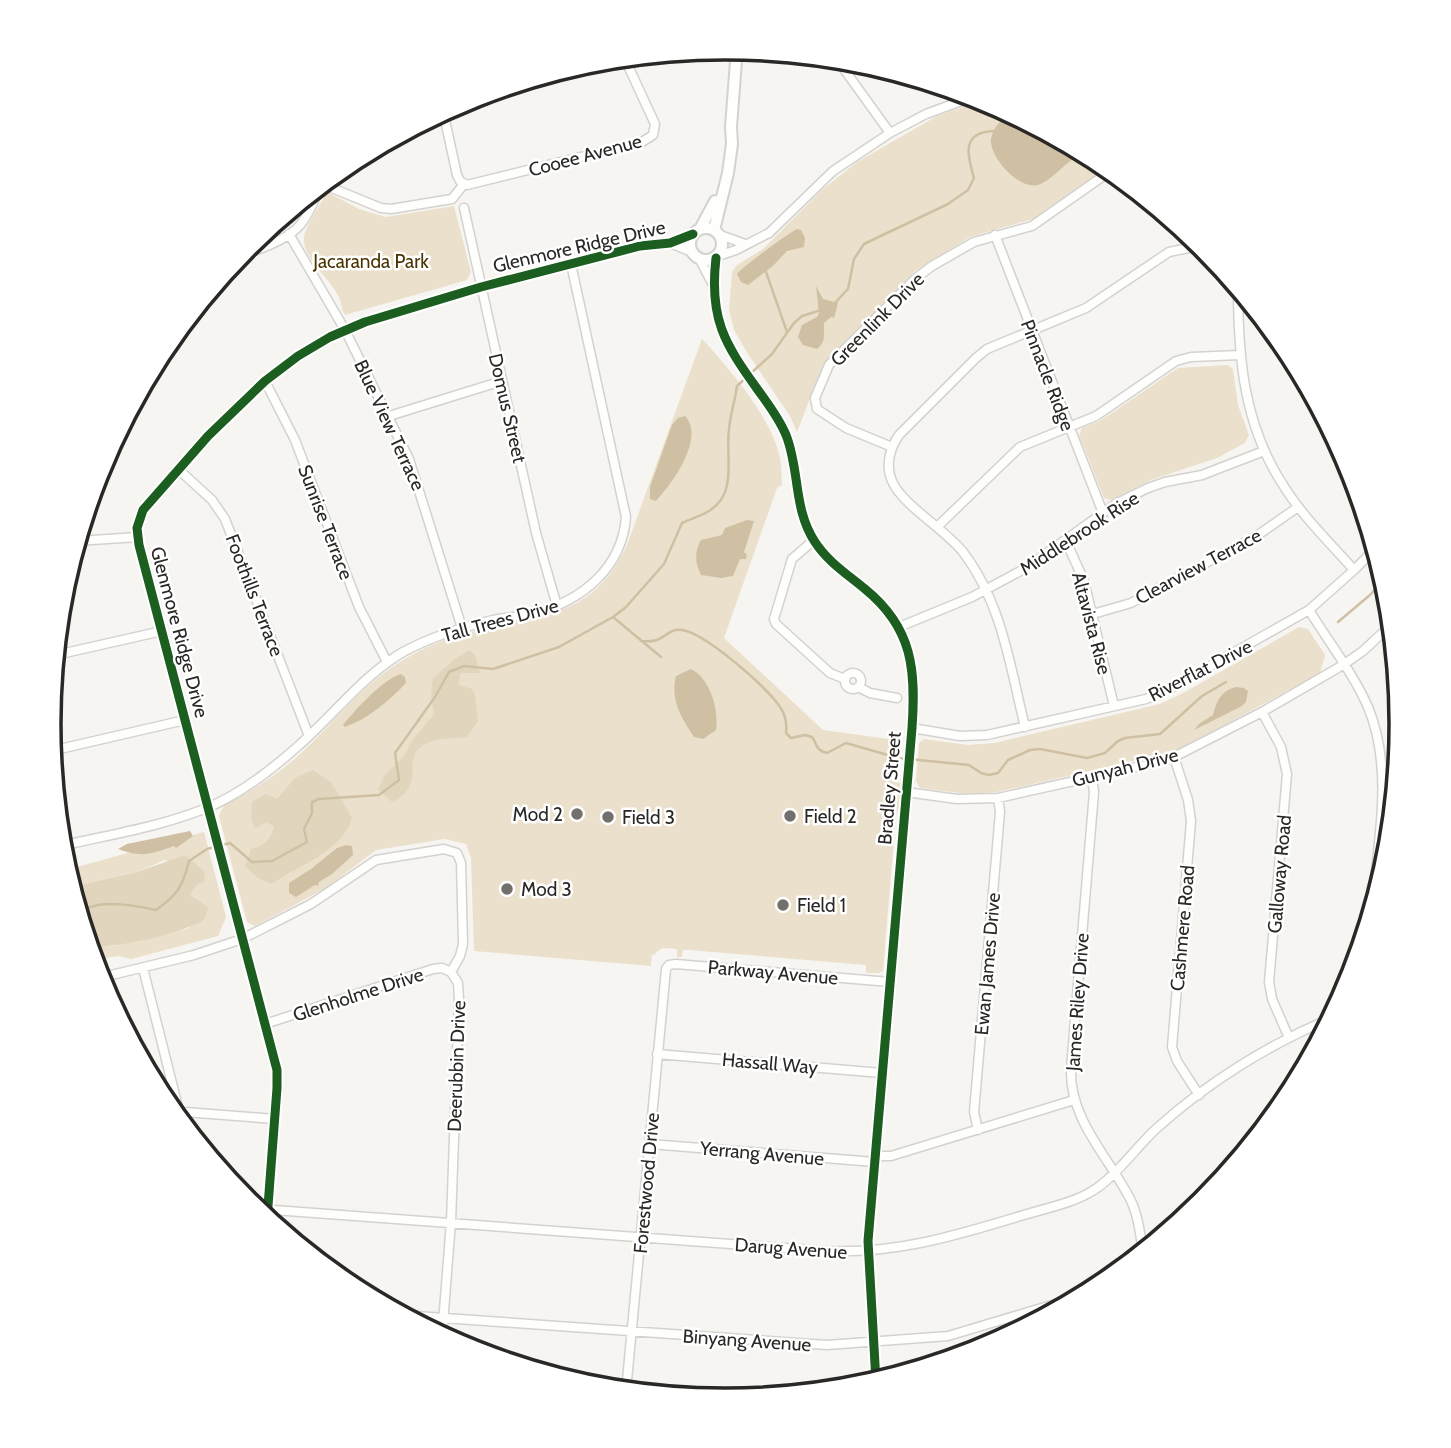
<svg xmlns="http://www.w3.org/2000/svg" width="1451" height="1448" font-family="Cabin,sans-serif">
	<rect width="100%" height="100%" fill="#f7f5f1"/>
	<path fill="#eae0cb" d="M986,99L1108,167L1033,219L970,237L915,271L823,365L797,432L790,416L748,354L734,330L729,310L732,272L737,265L763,249L823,189L857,162L937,116Z
		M327,192L359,209L386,217L454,206L471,272L467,280L345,315C341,310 342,305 340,300C333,280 302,259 304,238C305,226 321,204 327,192Z
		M702,339C729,368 772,418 780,458C782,467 781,476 782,485L777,488L724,638L823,730L896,740L899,745L896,782L901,783L899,808L896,815L883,971L879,973H866V965L689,950H683L682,957H677V949L663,948L656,952L655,955L652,954L651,966L474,951L471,858L466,844L445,839L376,850L326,888L255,926L247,922L219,816C221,813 221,809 224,806C227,802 237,799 242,796C257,787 272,777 286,766C327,734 355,689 400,662C424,647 451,636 478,630C545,615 595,615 627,545Z
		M1228,365L1233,369L1238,405L1249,435L1245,443L1217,458L1151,480L1111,500L1104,498L1079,435L1082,428L1100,421L1178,368Z
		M1299,627L1308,629L1325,655L1320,673L1186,746L1165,754L997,792L968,794L920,788L916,781L919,743L924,739L968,745L994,743L1160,704L1185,692Z
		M204,832L226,917L218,936L131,959L118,956L93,960L90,948L114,946L189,928L208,908L189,896L198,884L165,860L137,872L71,887L66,870Z"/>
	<path fill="#e1d5bd" d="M469,650L475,655L480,673H461L458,685L472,689L475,695L478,721L467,737C452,739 435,737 422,746C401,761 427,785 392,802L378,789L384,776L404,756L412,741L434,714L431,696L433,678L455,659Z
		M313,770L331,782L352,818C342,852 298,865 272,884L258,878L245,866L251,849C265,845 270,841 274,827L267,822L255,828L251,818L252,802L266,794L277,799L295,778Z
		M185,855L205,872L204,883L198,884L190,895L209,908L203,921C168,937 128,945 90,948L71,887L137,872Z"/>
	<path fill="#cfc0a3" d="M1010,112L1076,148L1073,159C1062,166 1051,181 1038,185C1019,190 989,157 991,139C993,127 1002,120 1010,112Z
		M797,229L801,230L805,238L804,247L787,251L773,266L748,285L741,282L737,274C741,268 790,232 797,229Z
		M816,286L823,299L838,303L834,318L831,317L824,323C823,333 827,341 817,349L803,345L798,337L802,325L817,317L819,313Z
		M685,416C706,438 671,485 656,501L650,499V487L672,425L678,418Z
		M747,520L754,521L744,552L747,555L746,559H740L733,576L721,578L701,575C695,563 694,552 701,540L722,535L725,528Z
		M691,669C710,678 719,709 716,730L703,739L694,737C681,717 670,700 676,676Z
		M401,674L405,677L406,683C390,700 368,719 345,727L343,725C355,710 383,679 401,674Z
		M1236,687L1244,688L1248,691L1246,702L1242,706L1194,730L1199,724L1213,715C1217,700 1221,691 1236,687Z
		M190,831L193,836L176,848L174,846C151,854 142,858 118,849L127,844Z
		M346,845L352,846L353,855L332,874L319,882L318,886L315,885L296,897L289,893V883L311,869L337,848Z"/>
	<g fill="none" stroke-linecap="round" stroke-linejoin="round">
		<path stroke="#cfc0a3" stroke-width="2.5" d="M766,272L787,332
			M833,305L848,289L854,259L864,244L948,204L968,190L974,178C967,155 961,132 994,131
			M613,617L661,657
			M1338,622L1370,595L1385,578
			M641,641C647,641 652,642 657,640C667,636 671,628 682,630C705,633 767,687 780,707C785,714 787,724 786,733L791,738L805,735L812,737C818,745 815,750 827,753L846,743L898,758L969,765L981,773L989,775L998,773L1008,760L1030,750L1040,749L1087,758L1105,753L1118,741L1125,738L1160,734L1202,696L1226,682
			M79,914C83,912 85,909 88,908C105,900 138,906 156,910C178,894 182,888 189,861L207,849L230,843L252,862L272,861L307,842L304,829L312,813V802L319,799L379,795L399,780L395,753L435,697L449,672L464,666L493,669L559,647L613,617L626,607L664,564L682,523C697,516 710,514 720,501C734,484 726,451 729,430C730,415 735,401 737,386L772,354L794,323L802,316L821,310"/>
		<g stroke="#d3d2cf" stroke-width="11">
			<path id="minor" d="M836,58L890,133
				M443,111L457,175L460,181L467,185L642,142L653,135L655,124L624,57
				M322,184L381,208L391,209L452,199L464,184
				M464,208L536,533L557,606
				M289,234L345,330L409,459L462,628
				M720,235L745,244
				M995,235L1103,513
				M670,243L692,252
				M718,256L736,250L769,233L833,171L890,133L926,114L975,96
				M237,258C257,249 286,242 301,224C310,213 315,197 322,184
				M716,258C709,318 724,343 758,390C768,404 779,418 786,435C800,470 793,509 815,542C828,562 847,574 865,589C913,628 916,670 912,728L868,1241L876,1382
				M700,260L713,285
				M1238,287C1238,359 1244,427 1285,488C1304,518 1331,544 1354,570
				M265,381L295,440L359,607L387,662
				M389,416L502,381
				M892,447L846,428L817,409L815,398L829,365L915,279L932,266L974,242L1032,226L1112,170
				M178,469L212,500L225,519L309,736
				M938,526L1020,447L1096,416L1176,361L1191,357L1240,355
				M814,540L792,559L774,619L776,624L830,673L845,679
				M77,541L138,537
				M1066,541L1084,581L1114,706
				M1309,610C1328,641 1353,673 1368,707C1395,772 1377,847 1371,915
				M1093,614L1131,603L1258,535L1298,507
				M899,627L972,597L1026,568L1117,503L1148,488L1165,482L1202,475L1264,451
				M56,655L162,631
				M845 681a8 8 0 1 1 16 0a8 8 0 1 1-16 0Z
				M858,687L870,693L897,698
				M1262,712L1281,747L1287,774L1269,982L1272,999L1289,1038
				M1025,727C1010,666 1002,603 963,552C945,529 902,505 892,481C885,465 890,448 899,435L976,358L987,349L1086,308L1169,252L1203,245
				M912,728L960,736L987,735L1146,699L1166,691L1309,610L1354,570L1376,548
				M51,751L185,720
				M1174,757L1188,800L1191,821L1172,1047L1177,1061L1199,1095
				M1092,777L1094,792L1071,1068C1069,1118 1106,1154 1128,1195C1138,1212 1140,1233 1143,1252
				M906,792L957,799L998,798L1146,765L1174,757L1262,712L1343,665L1363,651L1392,624
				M61,846C108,835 159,827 204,809C238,796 270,771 297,747C333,716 361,677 403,652C431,637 462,627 493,620C506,617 521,617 534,613C582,601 622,568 626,517L571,264
				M143,968L179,1111
				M99,978L194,955L242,939L311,904L376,860L444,849L457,853L461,863L463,944L460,956L451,972
				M265,1024L433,969L442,968L451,972
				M657,1054L882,1073
				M172,1111L275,1119
				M978,1130L974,1112L1000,812L998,798
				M650,1144L875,1162
				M875,1156H891L1074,1100
				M257,1211L274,1210L825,1251C898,1254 958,1235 1027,1214C1051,1207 1077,1202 1097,1188C1120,1172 1136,1147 1157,1128C1207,1083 1269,1044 1332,1018
				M267,1219L277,1088V1070L139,545L137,528L143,510L208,436L265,381L298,356L330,337L365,322L481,287L640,246L670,243L693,234
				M402,1315L827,1345L948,1336L1085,1295
				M442,1336L451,1222L459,999L458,983L451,972
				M626,1391L666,969L669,965L676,964L890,982"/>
		</g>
		<g stroke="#d3d2cf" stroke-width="14">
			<path id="major" d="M690 244a16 16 0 1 1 32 0a16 16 0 1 1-32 0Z
				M700,229L715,201
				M714,230L728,173L732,144L731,127L737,48"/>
		</g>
		<use href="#minor" stroke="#fefefd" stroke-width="8"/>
		<use href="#major" stroke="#fefefd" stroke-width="10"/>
		<g stroke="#fff" stroke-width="13">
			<path id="cycleway" d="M716,258C709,318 724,343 758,390C768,404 779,418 786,435C800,470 793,509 815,542C828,562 847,574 865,589C913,628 916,670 912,728L868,1241L876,1382
				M267,1219L277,1088V1070L139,545L137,528L143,510L208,436L265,381L298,356L330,337L365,322L481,287L640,246L670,243L693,234"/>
		</g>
		<use href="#cycleway" stroke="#1b5e20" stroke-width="9"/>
	</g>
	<g fill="#72706d" stroke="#fff" stroke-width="2.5">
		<circle cx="577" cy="814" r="7"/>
		<circle cx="790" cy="816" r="7"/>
		<circle cx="608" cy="817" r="7"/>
		<circle cx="507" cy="889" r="7"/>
		<circle cx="783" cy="905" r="7"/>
	</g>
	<g text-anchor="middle" stroke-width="5" stroke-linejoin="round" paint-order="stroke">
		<g font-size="19" fill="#2a2826" stroke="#fff">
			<text transform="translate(585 155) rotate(-15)" y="7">Cooee Avenue</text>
			<text transform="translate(579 246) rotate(-13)" y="7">Glenmore Ridge Drive</text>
			<text transform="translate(877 319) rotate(-45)" y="7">Greenlink Drive</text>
			<text transform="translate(1048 375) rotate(69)" y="7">Pinnacle Ridge</text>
			<text transform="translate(508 408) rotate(77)" y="7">Domus Street</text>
			<text transform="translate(390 425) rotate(65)" y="7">Blue View Terrace</text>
			<text transform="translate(326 522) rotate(69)" y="7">Sunrise Terrace</text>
			<text transform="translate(1079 533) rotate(-33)" y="7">Middlebrook Rise</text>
			<text transform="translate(1198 566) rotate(-28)" y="7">Clearview Terrace</text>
			<text transform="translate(255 595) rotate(69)" y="7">Foothills Terrace</text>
			<text transform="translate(500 620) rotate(-15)" y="7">Tall Trees Drive</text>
			<text transform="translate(1092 623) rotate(75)" y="7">Altavista Rise</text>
			<text transform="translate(180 632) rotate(75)" y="7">Glenmore Ridge Drive</text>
			<text transform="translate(1200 670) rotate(-27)" y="7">Riverflat Drive</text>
			<text transform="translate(1125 767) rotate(-14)" y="7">Gunyah Drive</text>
			<text transform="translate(889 788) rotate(-85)" y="7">Bradley Street</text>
			<text transform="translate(1279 874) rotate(-85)" y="7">Galloway Road</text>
			<text transform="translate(1182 928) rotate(-85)" y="7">Cashmere Road</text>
			<text transform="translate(987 964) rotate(-85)" y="7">Ewan James Drive</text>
			<text transform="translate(773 972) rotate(5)" y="7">Parkway Avenue</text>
			<text transform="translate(358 994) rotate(-18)" y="7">Glenholme Drive</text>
			<text transform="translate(1077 1002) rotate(-86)" y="7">James Riley Drive</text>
			<text transform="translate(770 1063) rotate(5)" y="7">Hassall Way</text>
			<text transform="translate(456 1066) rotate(-88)" y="7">Deerubbin Drive</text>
			<text transform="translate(762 1153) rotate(5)" y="7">Yerrang Avenue</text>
			<text transform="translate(646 1183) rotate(-85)" y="7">Forestwood Drive</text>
			<text transform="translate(791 1248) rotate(4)" y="7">Darug Avenue</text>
			<text transform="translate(747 1340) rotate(4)" y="7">Binyang Avenue</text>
		</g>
		<g font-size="19" fill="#493400" stroke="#fff">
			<text x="371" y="268">Jacaranda Park</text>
		</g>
		<g font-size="19" fill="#2a2826" stroke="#fff" text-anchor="start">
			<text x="563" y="821" text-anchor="end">Mod 2</text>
			<text x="804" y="823">Field 2</text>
			<text x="622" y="824">Field 3</text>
			<text x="521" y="896">Mod 3</text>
			<text x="797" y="912">Field 1</text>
		</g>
	</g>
	<path d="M0 0H1451V1448H0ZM61 724a664 664 0 1 1 1328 0a664 664 0 1 1-1328 0Z" fill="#fff" fill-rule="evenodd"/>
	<path fill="none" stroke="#2a2826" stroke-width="3.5" d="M61 724a664 664 0 1 1 1328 0a664 664 0 1 1-1328 0Z"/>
</svg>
